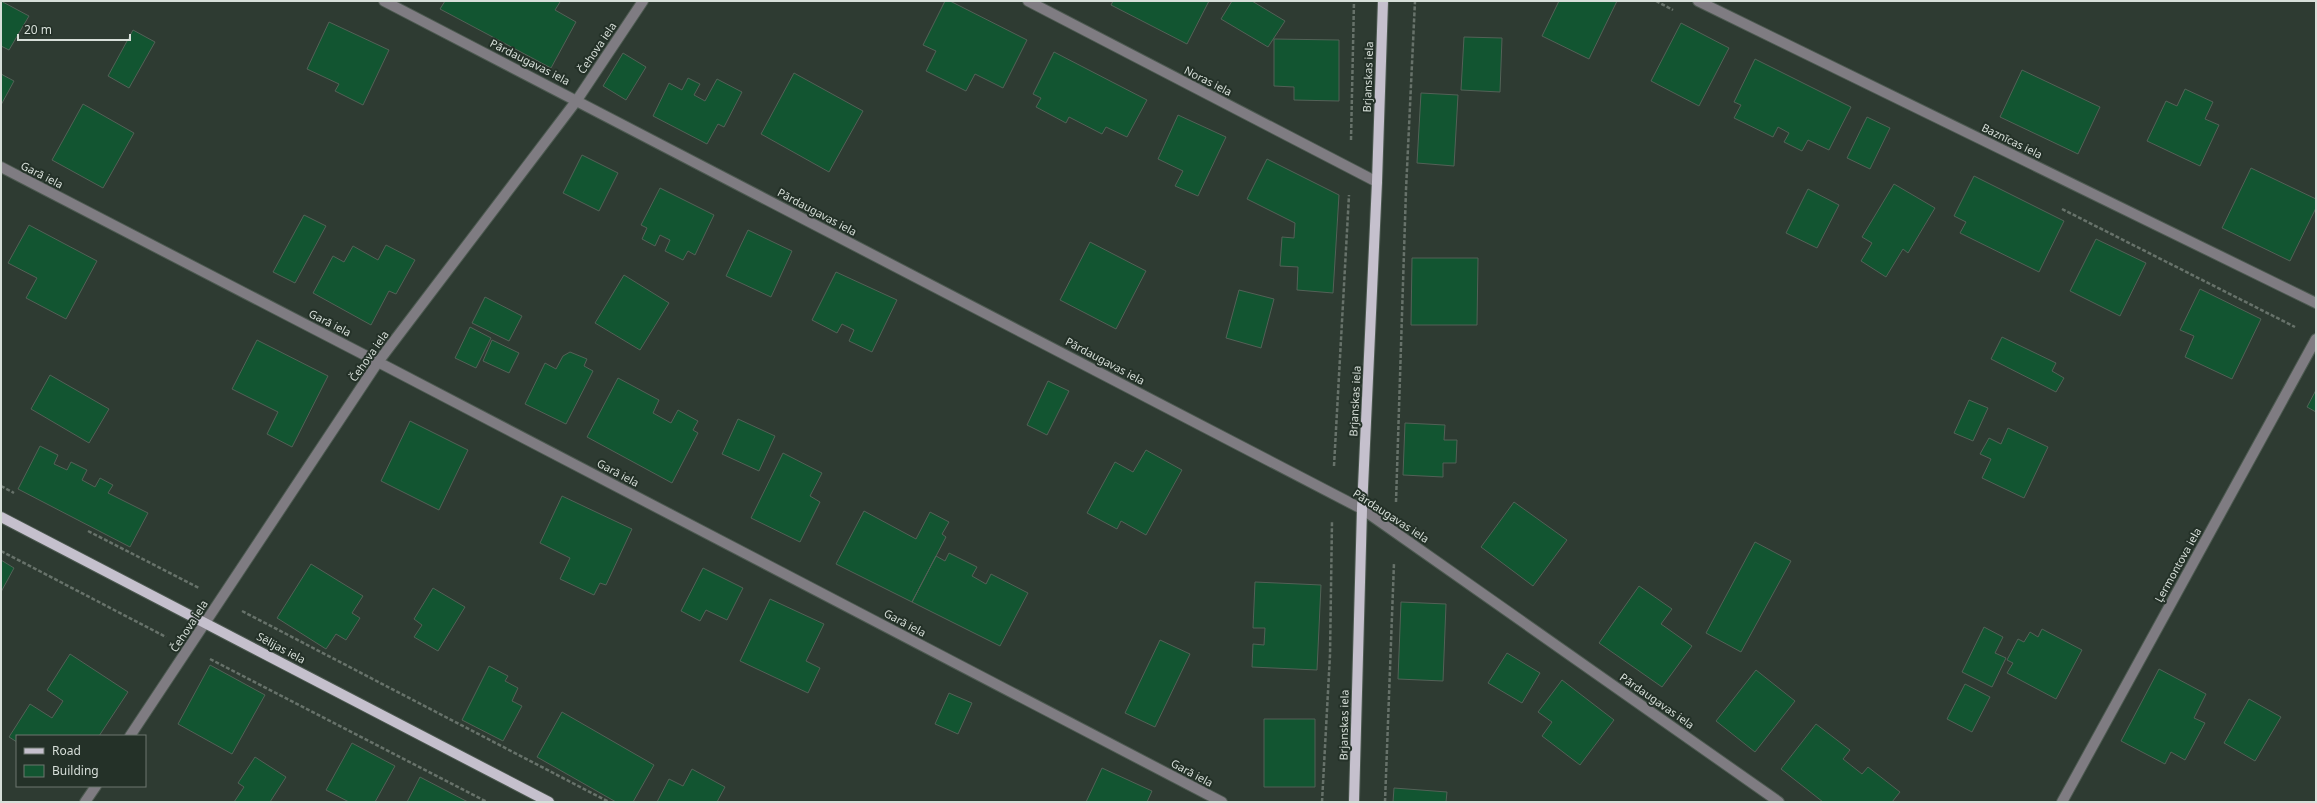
<svg xmlns="http://www.w3.org/2000/svg" width="2317" height="803" font-family="'Noto Sans',sans-serif">
	<rect width="100%" height="100%" fill="#2e3b32"/>
	<path fill="#125531" stroke="#536157" d="M1,1L29,16L9,50L1,46Z
		M445,1H558L560,2L555,10L576,22L551,68L440,9Z
		M945,1H950L1027,40L1003,88L975,74L966,91L926,71L936,51L923,45Z
		M1113,1H1209L1187,44L1111,5Z
		M1232,1H1252L1285,21L1268,47L1221,19Z
		M1559,1H1617L1589,59L1542,36Z
		M329,22L389,50L363,105L335,91L339,84L307,69Z
		M1681,23L1729,48L1699,106L1651,81Z
		M133,30L155,42L129,88L108,76Z
		M1464,37L1502,38L1500,92L1461,90Z
		M1274,39L1339,40V101L1294,100V87L1274,86Z
		M1054,52L1147,100L1127,137L1106,127L1102,134L1069,117L1066,123L1036,107L1041,98L1033,94Z
		M623,53L646,67L626,100L603,86Z
		M1755,59L1851,107L1829,150L1808,140L1802,151L1784,142L1789,133L1778,127L1773,137L1734,118L1741,105L1734,102Z
		M2022,70L2100,107L2078,154L2000,117Z
		M794,73L863,111L829,172L761,134Z
		M1,74L14,81L1,105Z
		M688,78L700,84L694,95L705,101L717,79L742,92L724,127L718,124L707,144L653,116L669,83L682,90Z
		M2185,89L2213,102L2205,119L2219,125L2200,166L2147,141L2166,101L2177,106Z
		M1421,93L1458,95L1454,166L1417,163Z
		M83,104L134,133L103,188L52,160Z
		M1178,115L1226,137L1198,196L1175,186L1183,171L1158,159Z
		M1867,117L1890,128L1870,169L1847,158Z
		M582,155L618,173L599,211L563,193Z
		M1267,159L1339,195L1333,293L1297,290L1298,267L1280,266L1282,237L1294,238L1295,223L1247,199Z
		M2251,168L2316,199V208L2290,261L2222,228Z
		M1974,176L2064,221L2039,272L1960,233L1966,222L1954,216Z
		M1894,184L1935,208L1908,253L1903,249L1886,277L1861,261L1872,243L1862,237Z
		M660,188L714,215L695,255L688,251L683,260L665,251L670,240L660,235L655,246L642,239L647,228L641,225Z
		M1808,189L1839,205L1817,248L1786,233Z
		M304,215L326,226L295,283L273,272Z
		M29,225L97,261L66,319L26,298L37,278L8,263Z
		M748,230L792,251L771,297L726,276Z
		M2096,239L2146,263L2120,316L2070,291Z
		M1090,242L1146,271L1116,329L1060,300Z
		M386,245L415,260L396,294L389,291L371,325L313,293L333,256L344,262L353,246L378,260Z
		M1412,258H1478L1477,325H1411Z
		M836,272L897,300L872,352L849,341L854,330L842,324L837,333L812,320Z
		M624,275L669,303L640,350L595,323Z
		M2200,289L2261,319L2232,379L2185,357L2194,336L2180,330Z
		M1239,290L1274,299L1261,348L1226,338Z
		M485,297L522,316L509,341L472,323Z
		M470,327L491,338L476,368L455,358Z
		M2002,337L2056,363L2052,371L2064,378L2056,392L1991,359Z
		M257,340L328,376L292,447L267,434L278,412L232,389Z
		M492,340L519,353L509,373L483,361Z
		M570,352L587,359L584,366L593,371L566,424L525,404L545,363L556,369L563,356Z
		M50,375L109,409L89,443L31,409Z
		M618,378L659,400L653,413L671,423L678,410L698,421L693,430L698,433L672,483L587,437Z
		M1048,381L1069,391L1047,435L1027,425Z
		M2316,390V412L2307,407Z
		M1969,400L1988,408L1973,441L1954,433Z
		M738,419L775,436L759,471L722,454Z
		M410,421L468,450L439,510L381,481Z
		M1405,423L1445,425L1444,440H1457L1456,463H1443V477L1403,475Z
		M2008,428L2048,447L2024,498L1982,478L1991,459L1980,454L1989,438L2001,444Z
		M40,446L58,455L54,464L67,470L71,462L87,470L82,480L95,487L100,478L113,485L108,493L148,513L130,547L18,489Z
		M1146,450L1182,470L1146,535L1121,521L1117,529L1087,513L1115,462L1133,472Z
		M783,453L822,473L810,496L820,502L800,542L751,518Z
		M562,496L632,529L606,585L600,583L594,595L560,579L570,558L540,543Z
		M1514,502L1567,540L1533,586L1481,547Z
		M864,511L916,539L930,512L949,522L942,534L946,537L912,602L836,564Z
		M1755,542L1791,561L1741,652L1706,633Z
		M949,553L977,567L972,576L986,584L991,574L1028,593L1000,646L912,602L936,556L945,561Z
		M1,560L14,568L1,592Z
		M311,564L363,596L352,613L360,618L346,640L336,634L326,649L277,618Z
		M703,568L743,588L727,620L706,610L700,621L681,611Z
		M1255,582L1321,585L1317,670L1252,667L1253,644L1264,645L1265,628H1253Z
		M1639,586L1672,609L1661,624L1692,646L1662,687L1599,643Z
		M433,588L465,607L438,651L414,637L422,625L414,619Z
		M770,599L824,624L806,661L820,668L808,693L740,661Z
		M1401,602L1446,604L1443,681L1398,679Z
		M1984,627L2003,637L1995,653L2006,658L1992,687L1962,672Z
		M2042,629L2082,650L2056,699L2007,673L2013,663L2007,660L2018,639L2024,642L2030,632L2038,637Z
		M1160,640L1190,654L1155,727L1125,713Z
		M1507,653L1540,673L1522,703L1488,683Z
		M70,654L128,692L99,736H17V742L9,737L30,704L52,718L63,701L47,690Z
		M210,665L265,695L232,754L178,724Z
		M489,666L508,676L505,681L518,688L512,701L522,706L503,741L462,720Z
		M2159,669L2206,694L2194,718L2205,723L2185,760L2171,752L2165,764L2121,741Z
		M1756,670L1795,701L1755,752L1716,721Z
		M1562,680L1614,720L1580,765L1542,736L1552,722L1538,712Z
		M1965,684L1990,697L1972,732L1947,719Z
		M949,693L972,703L958,734L935,724Z
		M2249,699L2281,717L2255,761L2224,743Z
		M562,712L654,765L633,802H616L537,757Z
		M1264,719H1315V787H1264Z
		M1816,724L1850,750L1843,759L1862,774L1868,767L1900,792L1892,802H1823L1781,769Z
		M352,743L395,766L375,802H349L326,790Z
		M255,757L286,777L270,802H234L244,787L238,783Z
		M1102,768L1152,791L1147,802H1086Z
		M692,769L725,787L717,802H657L669,779L683,786Z
		M420,777L468,802H407Z
		M1394,788L1447,792L1446,802H1393Z"/>
	<g fill="none" stroke-linecap="round" stroke-linejoin="round">
		<g stroke="#4c5950" stroke-width="12">
			<path id="minor" d="M384,1L1362,509L1779,802
				M1028,1L1377,182
				M1698,1L2316,303
				M1,167L378,362L1222,802
				M130,736L378,362L577,100L643,1
				M85,802L96,786
				M2062,802L2316,339"/>
		</g>
		<g stroke="#4c5950" stroke-width="12">
			<path id="major" d="M1,517L549,802
				M1354,802L1362,509L1377,182L1383,1"/>
		</g>
		<path stroke="#67726a" stroke-width="2.5" stroke-dasharray="4 2" stroke-linecap="butt" d="M1656,1L1673,10
			M1351,140L1354,1
			M2062,209L2295,327
			M1334,466L1349,195
			M1,486L14,493
			M1396,502L1406,190L1415,1
			M88,531L199,588
			M1,551L166,637
			M242,611L609,802
			M210,659L487,802
			M1322,802L1330,655L1332,521
			M1385,802L1394,563"/>
		<use href="#minor" stroke="#7f7c82" stroke-width="10"/>
		<use href="#major" stroke="#c5c0cd" stroke-width="10"/>
	</g>
	<g text-anchor="middle" stroke-width="4" stroke-linejoin="round" paint-order="stroke">
		<g font-size="11" fill="#d7dfd9" stroke="#243128">
			<text transform="translate(597 48) rotate(-56)" y="4">Čehova iela</text>
			<text transform="translate(530 62) rotate(27)" y="4">Pārdaugavas iela</text>
			<text transform="translate(1368 77) rotate(-88)" y="4">Brjanskas iela</text>
			<text transform="translate(1208 81) rotate(27)" y="4">Noras iela</text>
			<text transform="translate(2012 141) rotate(26)" y="4">Baznīcas iela</text>
			<text transform="translate(42 175) rotate(27)" y="4">Garā iela</text>
			<text transform="translate(817 212) rotate(28)" y="4">Pārdaugavas iela</text>
			<text transform="translate(330 323) rotate(27)" y="4">Garā iela</text>
			<text transform="translate(369 356) rotate(-55)" y="4">Čehova iela</text>
			<text transform="translate(1105 361) rotate(28)" y="4">Pārdaugavas iela</text>
			<text transform="translate(1355 401) rotate(-87)" y="4">Brjanskas iela</text>
			<text transform="translate(618 473) rotate(28)" y="4">Garā iela</text>
			<text transform="translate(1391 516) rotate(33)" y="4">Pārdaugavas iela</text>
			<text transform="translate(2178 565) rotate(-61)" y="4">Ļermontova iela</text>
			<text transform="translate(905 623) rotate(28)" y="4">Garā iela</text>
			<text transform="translate(189 626) rotate(-57)" y="4">Čehova iela</text>
			<text transform="translate(281 648) rotate(28)" y="4">Sēlijas iela</text>
			<text transform="translate(1657 701) rotate(35)" y="4">Pārdaugavas iela</text>
			<text transform="translate(1344 725) rotate(-89)" y="4">Brjanskas iela</text>
			<text transform="translate(1192 773) rotate(28)" y="4">Garā iela</text>
		</g>
	</g>
	<rect width="2317" height="803" fill="none" stroke="#d7dfd9" stroke-width="4"/>
	<rect x="16" y="735" width="130" height="52" fill="#243128" stroke="#6c776f"/>
	<rect x="24" y="748" width="20" height="6" fill="#c5c0cd" stroke="#6c776f"/>
	<text x="52" y="755" font-size="12" fill="#d7dfd9">Road</text>
	<rect x="24" y="765" width="20" height="12" fill="#125531" stroke="#6c776f"/>
	<text x="52" y="775" font-size="12" fill="#d7dfd9">Building</text>
	<path d="M18 34v6h112v-6" fill="none" stroke="#d7dfd9" stroke-width="2"/>
	<text x="24" y="34" font-size="12" fill="#d7dfd9" stroke="#243128" stroke-width="3" paint-order="stroke">20 m</text>
</svg>
